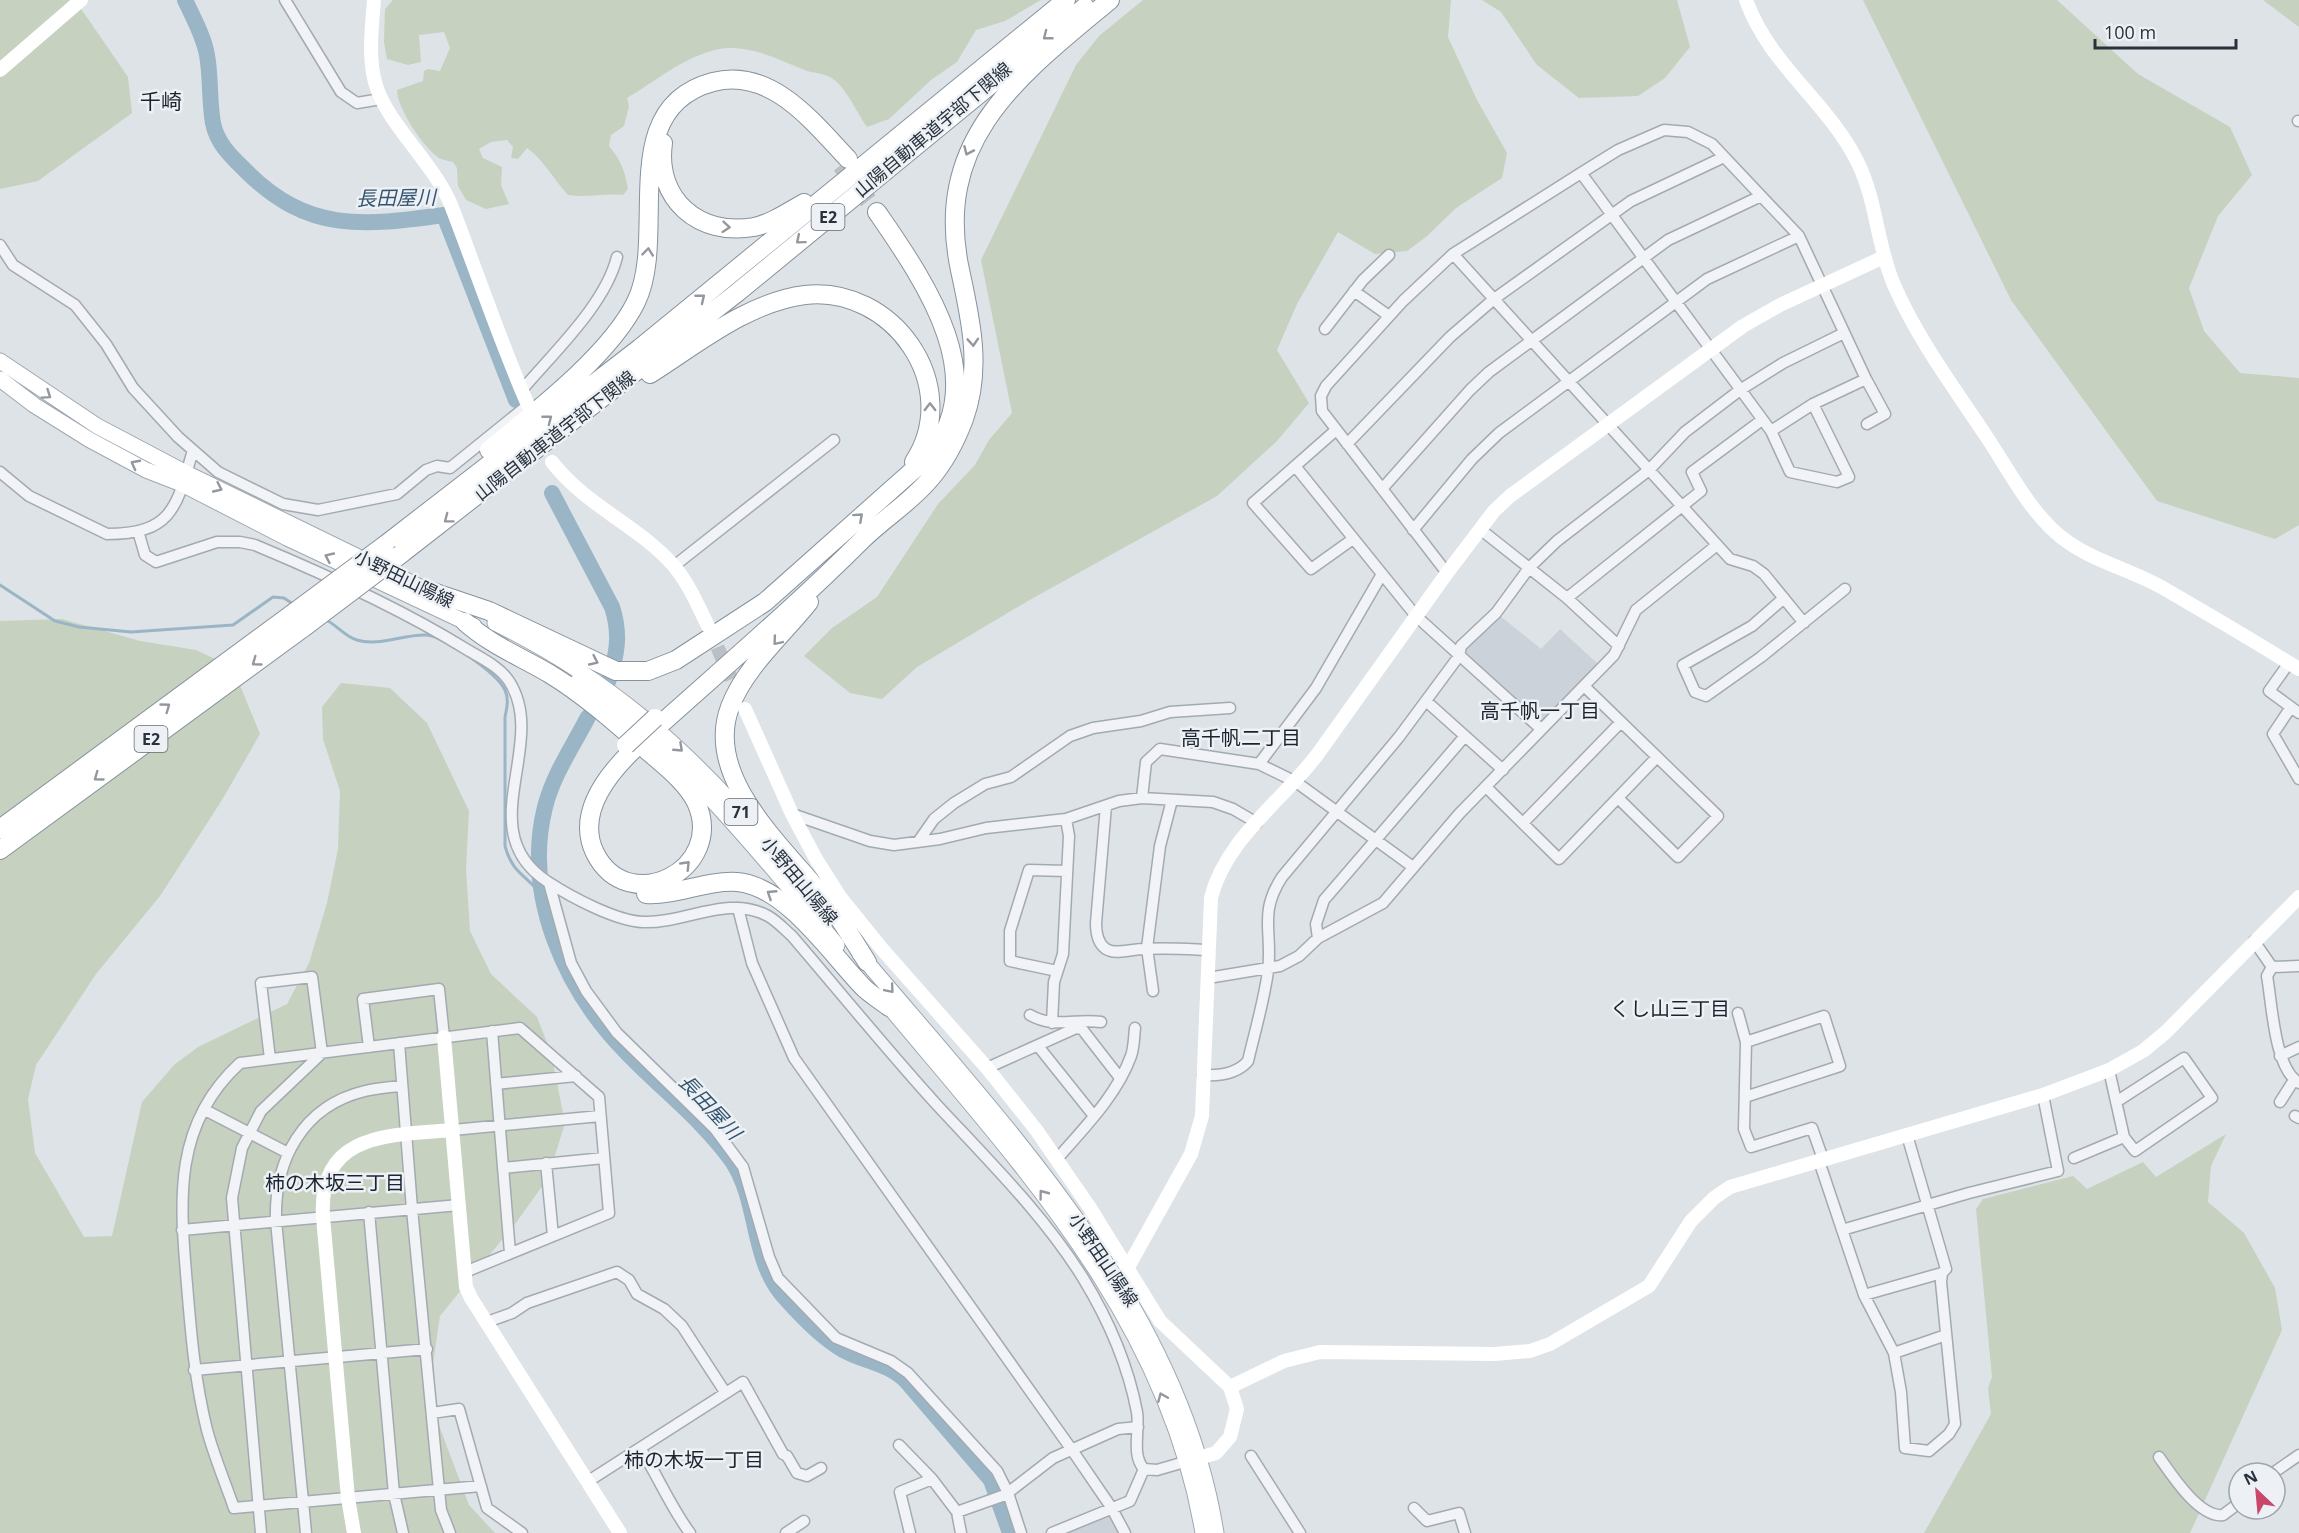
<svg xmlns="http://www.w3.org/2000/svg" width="2299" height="1533" font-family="'Open Sans','Noto Sans JP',sans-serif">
	<rect width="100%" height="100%" fill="#dee3e7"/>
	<path fill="#ccd2d9" d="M1499,615L1541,649L1560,629L1599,665L1544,720H1538L1465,653V647Z
		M1117,1508L1129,1533H1065Z"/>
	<path fill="#c6d1bf" d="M0,0H75L128,77L132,113L38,181L0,189Z
		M393,0H1041L1005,21L976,30L957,62L931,80L889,119L867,127C857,113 847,89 833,79C827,74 815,73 807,71C779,60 747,42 715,50C682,58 656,81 627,98L629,106L624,126L611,135L609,146C621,160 625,172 628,189L623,195C603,193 587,198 568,195C555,181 542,158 527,148L518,159L511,158L513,147L507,140L491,142L479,149L483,158L502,167L501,185L509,204L486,209L466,200L458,186L457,168L453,162C449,161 443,160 439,158C423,147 397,108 397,90L423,81L424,71L428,69L440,71L450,48L444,32L419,35L421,62L408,65L387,59L384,42L385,9Z
		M1143,0H1451L1448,37L1477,100L1507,153L1502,178L1456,208L1427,236L1407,251L1375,254L1338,232L1297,304L1277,350L1309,403L1277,441L1217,496L1026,602L917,667L882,699L850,693L804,656L832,628L877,597L938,504L975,465L989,440L1012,413L981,260L1076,65L1099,36Z
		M1482,0H1677L1690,47L1665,78L1638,96L1579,98L1537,65L1501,12Z
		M1863,0H2057L2138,74L2230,127L2252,175L2218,216L2189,288L2204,331L2240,373L2299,378V525L2275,539L2157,501L2011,300Z
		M2263,0H2299V27Z
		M62,619L140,641L196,650L224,663L239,683L260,734L222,800L160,896L96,974L36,1065L28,1099L35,1153L84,1237L112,1236L142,1102L174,1065L198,1047L287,1004L309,963L327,903L338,849L340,791L323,739L322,707L341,683L390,688L427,723L469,811L466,869L470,931L491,974L537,1017L551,1053L565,1123L548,1178L518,1220L440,1316L433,1363L432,1407L469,1505L495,1533H0V621Z
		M2226,1134L2211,1166L2208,1202L2244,1233L2275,1288L2282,1330L2190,1533H1924L1991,1414L1988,1388L1992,1377L1976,1209L1983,1199L2073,1176L2087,1189L2143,1162L2156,1177Z"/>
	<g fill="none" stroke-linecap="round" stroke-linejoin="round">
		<path stroke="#9ab5c6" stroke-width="3" d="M0,585L55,621L79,627L131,632L233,625L273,597L284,598L293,604
			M326,620C337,625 345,637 357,640C378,647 404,634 426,635C444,636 497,673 505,690C509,699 507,707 505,717V846C512,873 526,875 541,894"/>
		<path stroke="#9ab5c6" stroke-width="16" d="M185,0C193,17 204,37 207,55C211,77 209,101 213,123C217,144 232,157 246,171C308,233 363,226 444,215L516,400
			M552,493L612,607C621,634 617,656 608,682
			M588,717C573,746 553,775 545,807C523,895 564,988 625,1051C660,1088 702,1119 732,1161C760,1203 750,1261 786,1299C802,1317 822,1338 843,1350C865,1362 889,1363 907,1382L991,1480L1010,1533"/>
		<path stroke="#bac0c5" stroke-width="14" stroke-dasharray="14 7" stroke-linecap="butt" d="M709,628L740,699"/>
		<path stroke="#bac0c5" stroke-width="18" stroke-dasharray="18 9" stroke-linecap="butt" d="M841,165L877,212"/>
		<g stroke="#a4aab1" stroke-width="13">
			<path id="street" d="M285,0L341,92L357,103L381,99
				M2298,121H2299
				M1581,173L1771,431L1790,472L1837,482L1849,477L1813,404
				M0,245L13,265L75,305L106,344L133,388L178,437L218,472L283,504L318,510L397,494L426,470L437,466L450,468L528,405
				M1453,254L1730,559L1753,566L1764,574L1804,623
				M1354,291L1389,316
				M1325,329L1363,280L1389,255
				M1866,379L1885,414L1867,424
				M522,390C553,353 605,305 617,257
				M1336,430L1253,503L1311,569L1353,539
				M1347,444L1450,337L1494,299L1631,201L1724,157
				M1295,466L1416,616L1541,729
				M0,472L29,496L107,534C173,534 177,506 193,450
				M1382,489L1470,390L1489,372L1668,240L1761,196
				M1480,529L1567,598L1619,646
				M1413,530L1472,459L1499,433L1707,279L1799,236
				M138,531L145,555L156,562L217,542H240L255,545C327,575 400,608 466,649C481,658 499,666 509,681C550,744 469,831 548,882C571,897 616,921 643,922C683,924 729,894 768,916C777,921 784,929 792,936C840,992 887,1050 937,1105C988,1160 1043,1214 1083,1278C1108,1319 1128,1365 1137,1412C1140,1431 1131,1455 1144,1469L1157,1470L1188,1461
				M674,566L834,440
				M1447,573L1322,411L1321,396L1326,386L1403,301L1453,254L1581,173L1618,150L1664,130L1688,132L1712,144L1799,236L1866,379L1813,404L1771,431
				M1567,598L1701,491L1692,472L1762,420
				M1784,598L1752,626L1683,665L1695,692L1706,696L1761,657L1845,589
				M2289,663L2269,691L2299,713
				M1584,686L1718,816L1678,857L1618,798
				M1426,701L1503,770
				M2291,707L2273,734L2299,779
				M1259,764L1316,688L1382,574
				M1486,787L1559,859L1657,757
				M1142,798L1146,762L1160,749L1259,764L1296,782L1413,867
				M1106,806L1096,923C1096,932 1097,943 1106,949C1114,954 1124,951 1133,950C1158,947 1184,949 1209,950
				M792,814L870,841L894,845L940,839L986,828L1066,819L1119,801L1142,798L1213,802L1233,809L1257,823
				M1523,823L1621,722
				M918,842L934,819L954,803L985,784L1011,777L1070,736L1093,728L1141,721L1170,712L1230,708
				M549,883L571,963L586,991L617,1033L715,1129L743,1167L769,1257L778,1278L836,1338L891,1361L908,1373L997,1471L1008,1493L1021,1533
				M738,908L752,963L794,1058L1072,1450L1111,1507L1125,1533
				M1318,938L1316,924L1324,900L1465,736
				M2254,941L2272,967L2267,976C2272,1003 2274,1068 2299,1083
				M2272,967L2299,966
				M1057,971L1010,961V931L1029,870L1067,871
				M1208,978L1280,966L1299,956L1318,938L1383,903L1459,814L1614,655L1636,610L1717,545
				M1153,991L1147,948L1160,846L1172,800
				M1738,1013L1746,1042L1744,1129L1751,1147L1812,1128L1823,1159
				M1030,1015C1054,1029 1076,1018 1101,1022
				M1052,1023L1054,982L1063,954L1069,836L1066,819
				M492,1031L510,1253
				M399,1043L412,1209L439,1490L441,1510L450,1533
				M1038,1046L1094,1116
				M369,1047L363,999L439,989L444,1037
				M2280,1056L2299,1047
				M987,1068L1076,1028L1082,1029L1120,1078
				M1203,1075C1220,1076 1237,1074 1248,1061C1255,1031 1264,1001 1268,971C1273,932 1258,914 1282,877L1399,737L1459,656L1461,646L1496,613L1529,568L1557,541L1649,470L1685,432L1740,390L1783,363L1844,333
				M496,1084L576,1076
				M1745,1097L1840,1066L1824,1016L1746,1042
				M2116,1102L2184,1058L2212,1098L2135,1151L2124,1137
				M2280,1102L2294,1080
				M205,1110L288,1153
				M2295,1116L2299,1118
				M453,1130L600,1116
				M2074,1158L2124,1137L2109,1070
				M1057,1159C1084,1128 1117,1095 1131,1056C1134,1048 1134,1037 1135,1028
				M1819,1161L1864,1295L1894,1353L1901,1392L1905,1448L1929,1451L1949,1434L1955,1424L1941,1282L1942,1273L1946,1269L1907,1135
				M546,1163L553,1236
				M503,1168L604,1158
				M369,1212L394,1494L403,1533
				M182,1230L459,1205
				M1842,1230L1969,1193L2058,1171L2043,1095
				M465,1272L609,1213L599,1097L520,1028L240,1063C172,1125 180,1202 187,1285C191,1334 195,1382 207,1430C214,1456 225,1482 234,1508L481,1486
				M1864,1295L1942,1273
				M487,1322L512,1313L527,1303L617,1272L629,1280L637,1294L664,1309L682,1326L725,1392
				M1894,1353L1946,1335
				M194,1370L427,1349
				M432,1413L459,1409L487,1508L522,1533
				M899,1445L932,1479
				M640,1448C658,1476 670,1506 690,1533
				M1251,1456L1300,1533
				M2159,1457C2171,1474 2199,1518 2223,1515L2239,1503
				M2273,1473L2299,1455
				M587,1482L743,1382L783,1454L787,1456L797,1473L807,1476L821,1468
				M1414,1508L1427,1521L1459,1513L1465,1533
				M957,1512L961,1533
				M261,1533L232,1198L242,1148L261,1111L322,1053L312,977L261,983L270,1059
				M306,1533L276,1221C274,1161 302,1106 365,1091C377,1088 390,1087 402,1086
				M786,1533L804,1521
				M910,1533L900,1492L932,1479L957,1512L1005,1495L1053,1458L1118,1429L1138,1427
				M1052,1533L1130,1501L1144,1469"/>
		</g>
		<g stroke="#9ea8b2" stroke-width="17">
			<path id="primary" d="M0,361L97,426L186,473L432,593
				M0,379L34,405L90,440L146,470L182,484L287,538L474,626
				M495,623C605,677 685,746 764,839
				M577,682C681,752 757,850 837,945
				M860,954C1003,1125 1180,1304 1216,1533
				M882,998C1017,1161 1167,1316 1203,1533"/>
		</g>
		<g stroke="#86929d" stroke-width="20">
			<path id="highway" d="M663,143C655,199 699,237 754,227C772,223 788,212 804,203
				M650,374C696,345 748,302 805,295C892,285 964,385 914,462
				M489,450C535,412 610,355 636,302C669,235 614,108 713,82C771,67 813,122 848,159
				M385,545L640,348L1066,0
				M401,554L738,292L1085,7
				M424,589L489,611L616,671H648L676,660L765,602L927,458C996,381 923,279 877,212
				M809,602C783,635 745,667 730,707C702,781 791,853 830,905C843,923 855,943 867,962
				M465,622C491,645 521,657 550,674C586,696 618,725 650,753C666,767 686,782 696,802C727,869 628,919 595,853C576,814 606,776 633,750
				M662,723C729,663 798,604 862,540C883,519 911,502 930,479C944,463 956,440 964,419C982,370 971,320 960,270C932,139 1020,75 1110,0
				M0,829L292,614
				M0,850L303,628
				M646,894C676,896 706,880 737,882C786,886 831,954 863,987C870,994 880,1000 889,1007"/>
		</g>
		<use href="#street" stroke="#f1f3f6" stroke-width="10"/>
		<path stroke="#fff" stroke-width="14" d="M374,0C372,26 368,56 375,82C385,122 434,163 451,205C477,272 499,339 528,405
			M1746,0C1769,65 1829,103 1858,163C1877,202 1877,246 1894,285C1918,340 1955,389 1988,439C2010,472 2030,512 2061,537C2091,561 2130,569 2163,588C2208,614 2254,641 2299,669
			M0,70L81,0
			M552,462C587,507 638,525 674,566C689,584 698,606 708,626
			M745,709L792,814L816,859L840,897L882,949L987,1068L1037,1131L1090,1208L1160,1321L1230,1387L1237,1409L1230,1437L1216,1453L1188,1461
			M444,1037L466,1287L471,1298L620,1533
			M1127,1269L1191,1154L1202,1116L1211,898C1225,840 1282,801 1317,755L1447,573L1494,511L1510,496L1743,326L1780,305L1884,257
			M1230,1387L1284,1361L1320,1352L1495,1354L1530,1351L1550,1344L1649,1286L1691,1221L1714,1198L1730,1187L2043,1095L2109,1070L2143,1051L2166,1032L2299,897
			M354,1533L348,1498L323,1217C318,1132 390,1135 453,1130"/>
		<use href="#primary" stroke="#fff" stroke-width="15"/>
		<use href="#highway" stroke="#fff" stroke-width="18"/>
		<g stroke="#86929d" stroke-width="20" stroke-linecap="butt">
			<path id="highway-bridge" d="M292,614L385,545
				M303,628L401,554
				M626,745L655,718"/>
		</g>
		<use href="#highway-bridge" stroke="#fff" stroke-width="18"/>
	</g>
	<defs><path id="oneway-chevron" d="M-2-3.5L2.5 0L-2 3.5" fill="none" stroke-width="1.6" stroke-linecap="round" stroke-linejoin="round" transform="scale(1.5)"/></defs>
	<g stroke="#94989e">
		<use href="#oneway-chevron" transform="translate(1047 36) rotate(142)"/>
		<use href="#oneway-chevron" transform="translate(968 151) rotate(114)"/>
		<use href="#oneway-chevron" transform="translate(726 227) rotate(5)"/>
		<use href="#oneway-chevron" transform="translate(800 240) rotate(140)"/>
		<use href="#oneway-chevron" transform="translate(648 252) rotate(-84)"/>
		<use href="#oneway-chevron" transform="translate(701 298) rotate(-39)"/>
		<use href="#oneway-chevron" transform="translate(973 342) rotate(86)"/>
		<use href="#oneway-chevron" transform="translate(47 395) rotate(34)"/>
		<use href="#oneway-chevron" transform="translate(930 407) rotate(-90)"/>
		<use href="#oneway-chevron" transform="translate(548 419) rotate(-38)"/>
		<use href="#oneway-chevron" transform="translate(135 464) rotate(-152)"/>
		<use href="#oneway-chevron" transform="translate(218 488) rotate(25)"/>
		<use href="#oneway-chevron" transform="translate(859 517) rotate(-42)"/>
		<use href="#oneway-chevron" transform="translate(448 519) rotate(143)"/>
		<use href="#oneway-chevron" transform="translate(329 557) rotate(-155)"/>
		<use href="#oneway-chevron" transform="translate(777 641) rotate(130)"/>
		<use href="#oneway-chevron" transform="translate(594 661) rotate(25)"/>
		<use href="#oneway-chevron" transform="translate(256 662) rotate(144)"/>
		<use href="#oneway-chevron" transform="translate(166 707) rotate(-36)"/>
		<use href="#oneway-chevron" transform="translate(679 748) rotate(43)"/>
		<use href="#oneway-chevron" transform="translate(98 777) rotate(144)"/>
		<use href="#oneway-chevron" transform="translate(686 865) rotate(-46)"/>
		<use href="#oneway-chevron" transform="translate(771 894) rotate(-147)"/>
		<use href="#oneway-chevron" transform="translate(890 989) rotate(50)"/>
		<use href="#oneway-chevron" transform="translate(1043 1194) rotate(-127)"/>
		<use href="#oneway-chevron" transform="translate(1162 1397) rotate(-113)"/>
	</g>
	<g text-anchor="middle" stroke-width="5" stroke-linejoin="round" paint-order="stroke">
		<g fill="#edf1f5" stroke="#636b74" stroke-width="1.5">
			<rect x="811.5" y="204" width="33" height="26" rx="4.5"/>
			<rect x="134.5" y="726" width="33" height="26" rx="4.5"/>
			<rect x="724.5" y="799" width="33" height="26" rx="4.5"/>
		</g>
		<g font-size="16" font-weight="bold" fill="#28323d">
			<text x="828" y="223">E2</text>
			<text x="151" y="745">E2</text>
			<text x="741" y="818">71</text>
		</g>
		<g font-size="18" fill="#28323d" stroke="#edf1f5">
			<text transform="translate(933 130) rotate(-40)" y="6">山陽自動車道宇部下関線</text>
			<text transform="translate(555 436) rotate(-38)" y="6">山陽自動車道宇部下関線</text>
			<text transform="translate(404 579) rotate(26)" y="6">小野田山陽線</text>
			<text transform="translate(799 881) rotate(50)" y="6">小野田山陽線</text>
			<text transform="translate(1103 1260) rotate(56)" y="6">小野田山陽線</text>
		</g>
		<g font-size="20" font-style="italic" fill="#34556f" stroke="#edf1f5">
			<text transform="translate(396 198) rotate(-1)" y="7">長田屋川</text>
			<text transform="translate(710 1107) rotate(47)" y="7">長田屋川</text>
		</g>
		<g font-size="20" fill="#1a232e" stroke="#edf1f5">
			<text x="1540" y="718">高千帆一丁目</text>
			<text x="1241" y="745">高千帆二丁目</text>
			<text x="1670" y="1016">くし山三丁目</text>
			<text x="335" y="1190">柿の木坂三丁目</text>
			<text x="694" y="1467">柿の木坂一丁目</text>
		</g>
		<g font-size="21" fill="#1a232e" stroke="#edf1f5">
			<text x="161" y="109">千崎</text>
		</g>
	</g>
	<g transform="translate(2257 1491) rotate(334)"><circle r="28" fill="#edf1f5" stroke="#9ea5ab" stroke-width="1.5"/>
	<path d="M0-4.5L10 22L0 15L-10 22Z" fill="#c9476a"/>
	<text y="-9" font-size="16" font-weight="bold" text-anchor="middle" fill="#28323d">N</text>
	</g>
	<path d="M2095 39v9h141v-9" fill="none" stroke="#28323d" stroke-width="3"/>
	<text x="2104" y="39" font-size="18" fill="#28323d" stroke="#edf1f5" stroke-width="4.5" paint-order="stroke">100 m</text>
</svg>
